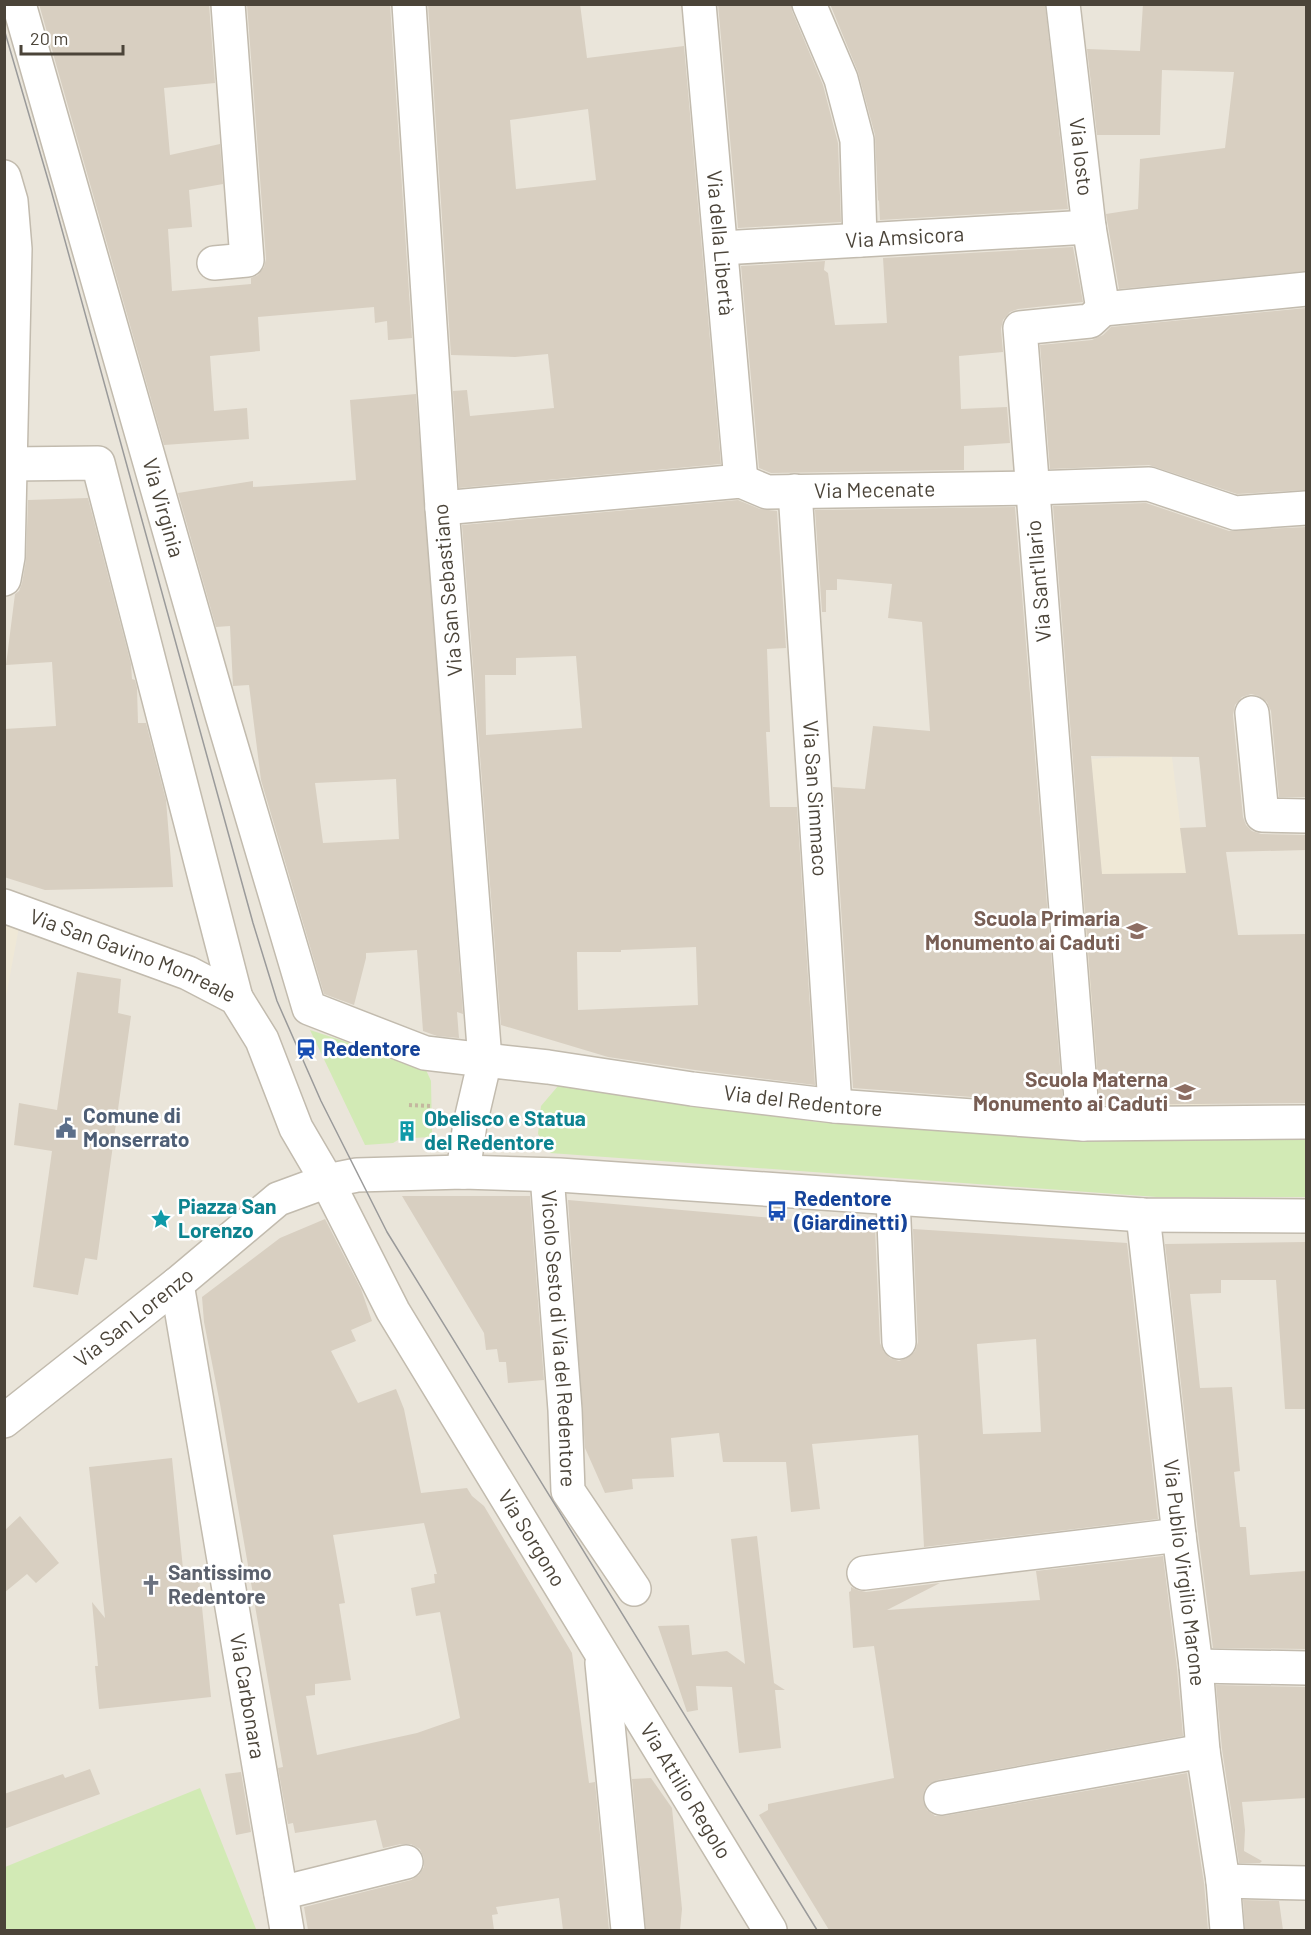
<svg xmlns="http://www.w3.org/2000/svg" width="1311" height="1935" font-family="Barlow,sans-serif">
	<rect width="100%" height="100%" fill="#f6f3ec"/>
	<path fill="#eae5da" d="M5,5H1306V1930H5Z"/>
	<path fill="#efe8d6" d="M1124,757H1172L1186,873L1208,1036L1210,1111L1096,1112L1071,829L1097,827L1091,759Z
		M5,905L22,911L5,1002Z"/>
	<path fill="#d2eab5" d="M310,1030L417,1065L426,1070L431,1081L432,1134L430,1137L414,1138L415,1124L400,1123L398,1140L393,1143L365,1145Z
		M558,1086L817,1122L1124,1137L1306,1134V1197H1157L550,1153L538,1134L541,1106Z
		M200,1788L256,1929L252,1930H5V1867Z"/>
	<path fill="#d8cfc1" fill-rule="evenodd" d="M39,4H209L215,83L164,88L170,155L220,144L223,184L189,190L192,227L168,229L172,291L251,284V278L258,275L264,267L266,259L247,4H390L412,338L388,340L387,321L375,323L374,307L258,317L260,351L210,356L214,411L247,408L249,439L164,445Z
		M428,4H580L587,58L684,46L721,464L459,488L453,391L467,390L470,416L554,408L548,354L515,357L451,355ZM588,109L596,180L516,189L510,120Z
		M718,4H791L792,11L823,85L838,143L841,222L738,228Z
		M830,4H1045L1068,209L880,220L879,200L878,201L875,135L858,72Z
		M1143,4H1306V271L1119,289L1106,214L1138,209L1140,159L1225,148L1234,72L1162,70L1160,135H1097L1087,49L1140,51Z
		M1073,247L1083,302L1018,309L1010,312L1003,320L1001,329L1003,352L959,356L961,409L1007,407L1010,443L964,446V470L771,473L759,468L741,266L825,261L824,270L828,273L835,325L887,323L883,258Z
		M1306,308V490L1237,494L1149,465L1050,469L1040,345L1092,340L1103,335L1111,327Z
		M416,394L463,1014L457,1012L459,1038L437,1036L423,1031L417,950L366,953V958L354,1005L324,994L261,780L249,685L233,686L230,626L216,627L178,493L253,481V487L356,480L350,400ZM396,779L399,839L323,843L315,783Z
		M88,498L131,664L132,679L135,680L137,688L138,723H146L166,800L173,887L45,890L4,877V729L56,726L52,662L6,665L15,594L19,591L22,583L26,560L28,500Z
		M738,500L760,509L777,511L786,648L767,649L770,732H766L770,807H797L815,1085L695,1070L608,1057L501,1025L462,525ZM576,656L582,728L486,735L485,675H516V658ZM696,947L698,1005L578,1010L577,952H621V950Z
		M1146,503L1229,531L1306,527V797H1279L1271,711L1267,702L1259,696L1251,694L1242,697L1235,705L1233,715L1243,817L1246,825L1252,831L1261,834L1306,835V850L1226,852L1238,935L1306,934V1103L1100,1105L1053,506ZM1091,756L1199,757L1206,827L1180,828L1186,873L1102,874Z
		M1015,507L1063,1104L853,1088L833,787L865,789L873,726L930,731L922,622L888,618L892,584L837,579V590H826V612H822L815,510Z
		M77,972L121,979L118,1013L131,1016L97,1260L85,1258L78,1295L33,1287L52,1151L14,1145L19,1103L57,1110Z
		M402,1196H530L544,1380L508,1383L506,1362H499L497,1349L486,1350L484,1333Z
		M568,1200L875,1227L880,1343L884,1352L890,1358L899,1361L909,1357L915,1351L918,1342L913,1229L1127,1243L1158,1519L924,1547L918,1435L812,1444L820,1509L791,1512L786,1462H723L719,1433L671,1438L674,1477L632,1479L633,1489L605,1493L585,1448ZM1036,1339L1041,1432L983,1434L977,1344Z
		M325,1219L361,1289L372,1321L351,1330L356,1341L331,1351L358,1403L396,1389L404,1409L421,1493L467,1488L472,1496L484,1506L572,1653L589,1783L595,1782L609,1930H563L559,1898L496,1907L498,1914L492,1915L494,1930H308L304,1907L411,1880L419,1875L424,1867V1858L420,1849L411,1844H401L383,1848L376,1820L295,1833L293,1823L288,1824L278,1768L283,1767L220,1404L204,1322L202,1297L280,1238ZM424,1523L437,1574H434L435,1583L411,1588L416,1616L440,1612L460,1718L417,1733L317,1755L306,1696L315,1695V1684L351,1680L339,1604L345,1603L333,1535Z
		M1306,1242V1409H1285L1276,1280H1221V1293L1190,1294L1200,1388L1232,1387L1240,1471L1234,1472L1240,1527H1246L1250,1575L1306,1571V1649L1213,1648L1198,1533L1165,1244Z
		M172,1458L184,1579L199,1577L211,1697L99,1709L95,1666H98L92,1602L105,1618L89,1467Z
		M20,1516L59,1563L36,1583L27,1574L4,1593V1531Z
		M757,1536L774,1683L785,1690H775L781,1748L739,1753L732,1687L696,1686L698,1710L687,1712L658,1626L689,1625L692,1655L727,1651L745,1664L731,1539Z
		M1163,1556L1177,1668L1183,1736L938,1780L929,1784L924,1791L923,1801L927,1810L935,1816H944L1187,1773L1204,1883L1208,1930H829L759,1815L768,1810V1804L894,1778L874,1646L853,1648L849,1592L851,1591V1587L857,1590L866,1592L940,1583L887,1610L1040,1600L1036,1571Z
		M1216,1685L1306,1687V1798L1242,1802L1245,1830L1244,1851L1262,1861L1260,1863H1239L1222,1749Z
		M90,1769L100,1794L4,1829V1794L63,1774L65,1778Z
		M241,1772L251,1832L236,1835L225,1774Z
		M651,1778L672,1808L682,1909L680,1930H646L632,1779Z
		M1243,1900L1279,1901L1283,1930H1245Z"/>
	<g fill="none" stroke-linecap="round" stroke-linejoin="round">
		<g stroke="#c2bbae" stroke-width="36">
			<g id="minor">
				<path id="s1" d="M19,4L222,715L309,1008L425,1053L485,1060L442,508L409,4"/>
				<path id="s2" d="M699,4L741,481"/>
				<path d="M809,4L841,79L857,140L860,240"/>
				<path id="s3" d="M1063,4L1089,227L1103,309"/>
				<path d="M4,177L11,201L15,249L8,557L4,579"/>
				<path id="s4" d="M722,248L1089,227"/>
				<path d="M214,263L247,260L228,4"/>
				<path d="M10,464L98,463L236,998"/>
				<path id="s5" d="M795,491L835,1106"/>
				<path id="s6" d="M442,508L741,481L767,492L1032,488L1149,484L1235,513L1306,508"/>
				<path d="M1252,713L1262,815L1306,816"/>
				<path d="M1083,1124L1020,328L1090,321L1103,309L1306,289"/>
				<path id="s7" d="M547,1175L565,1410L568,1491L634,1589"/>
				<path id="s8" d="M327,1181L393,1311L770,1930"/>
				<path d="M893,1198L899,1342"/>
				<path id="s9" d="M1143,1215L1179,1535L1196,1666L1203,1751L1223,1881L1227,1930"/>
				<path id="s10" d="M177,1284L287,1930"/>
				<path d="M864,1573L1179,1535"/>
				<path d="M602,1663L628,1930"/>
				<path d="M1196,1666L1306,1668"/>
				<path d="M941,1798L1203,1751"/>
				<path d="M1223,1881L1306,1883"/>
				<path d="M281,1893L406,1862"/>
			</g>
		</g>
		<g stroke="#c2bbae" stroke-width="36">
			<g id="tertiary">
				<path id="s11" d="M4,906L188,973L236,998L262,1040L296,1128L327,1181"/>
				<path id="s12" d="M463,1172L470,1124L485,1060L548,1067L692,1089L835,1106L1083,1124L1306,1122"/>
				<path id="s13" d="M4,1421L177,1284L278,1199L327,1181L357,1175L463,1172L559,1175L1143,1215L1306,1216"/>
			</g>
		</g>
		<path stroke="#c4b79f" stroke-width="4" stroke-dasharray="3 3" stroke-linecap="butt" d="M409,1105L432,1106"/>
		<use href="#minor" stroke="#fff" stroke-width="33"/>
		<use href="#tertiary" stroke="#fff" stroke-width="33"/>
		<path stroke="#9a9a9a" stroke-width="1.5" d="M4,29L51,190L253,923L277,1001L321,1101L387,1232L817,1930"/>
	</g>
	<defs>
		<g id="school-bare" transform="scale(1.62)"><path d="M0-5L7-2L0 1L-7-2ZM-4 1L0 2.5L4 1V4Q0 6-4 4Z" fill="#8d6e63" stroke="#fff" stroke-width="2.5" paint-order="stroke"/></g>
		<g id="station-bare" transform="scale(1.62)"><path d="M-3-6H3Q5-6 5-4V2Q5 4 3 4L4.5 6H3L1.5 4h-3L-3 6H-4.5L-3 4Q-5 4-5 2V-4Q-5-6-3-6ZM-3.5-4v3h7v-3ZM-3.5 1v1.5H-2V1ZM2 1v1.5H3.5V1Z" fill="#1a4fb4" stroke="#fff" stroke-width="2.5" paint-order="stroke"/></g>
		<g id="civic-bare" transform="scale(1.62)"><path d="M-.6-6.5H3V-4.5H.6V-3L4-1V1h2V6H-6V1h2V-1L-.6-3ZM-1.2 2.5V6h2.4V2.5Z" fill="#5c6f8a" stroke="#fff" stroke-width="2.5" paint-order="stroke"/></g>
		<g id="building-bare" transform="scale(1.62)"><path d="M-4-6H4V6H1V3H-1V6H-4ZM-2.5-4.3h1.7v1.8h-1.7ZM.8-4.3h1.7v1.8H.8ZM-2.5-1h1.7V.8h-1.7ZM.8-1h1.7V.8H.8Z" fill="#0f9aa8" stroke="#fff" stroke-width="2.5" paint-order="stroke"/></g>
		<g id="bus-bare" transform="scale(1.62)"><path d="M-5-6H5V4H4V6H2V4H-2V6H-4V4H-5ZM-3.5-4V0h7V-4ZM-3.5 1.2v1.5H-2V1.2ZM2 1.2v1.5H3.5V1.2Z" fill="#1a4fb4" stroke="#fff" stroke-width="2.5" paint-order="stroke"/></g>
		<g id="sight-bare" transform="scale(1.62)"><path d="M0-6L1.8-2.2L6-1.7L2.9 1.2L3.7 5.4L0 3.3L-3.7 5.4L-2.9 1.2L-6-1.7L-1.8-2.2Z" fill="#0f9aa8" stroke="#fff" stroke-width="2.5" paint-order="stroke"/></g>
		<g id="church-bare" transform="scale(1.62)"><path d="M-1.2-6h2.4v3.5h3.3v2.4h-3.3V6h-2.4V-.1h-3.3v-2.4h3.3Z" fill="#6b7280" stroke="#fff" stroke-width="2.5" paint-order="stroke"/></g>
	</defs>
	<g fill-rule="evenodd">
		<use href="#school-bare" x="1137" y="931"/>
		<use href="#station-bare" x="306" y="1049"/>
		<use href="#school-bare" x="1185" y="1092"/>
		<use href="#civic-bare" x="66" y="1128"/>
		<use href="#building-bare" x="407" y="1131"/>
		<use href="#bus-bare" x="777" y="1211"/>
		<use href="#sight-bare" x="161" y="1219"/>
		<use href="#church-bare" x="151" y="1585"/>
	</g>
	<g text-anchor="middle" stroke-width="5" stroke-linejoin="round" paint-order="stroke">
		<g font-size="21" fill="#4b4439" stroke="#fff">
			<text dy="7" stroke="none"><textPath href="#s3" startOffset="154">Via Iosto</textPath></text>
			<text dy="7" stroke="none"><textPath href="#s4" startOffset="183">Via Amsicora</textPath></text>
			<text dy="7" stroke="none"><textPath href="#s2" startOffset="240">Via della Libertà</textPath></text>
			<text dy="7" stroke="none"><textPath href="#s6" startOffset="436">Via Mecenate</textPath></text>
			<text dy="7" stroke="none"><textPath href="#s1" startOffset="524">Via Virginia</textPath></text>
			<text transform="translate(1039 581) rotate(-95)" y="7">Via Sant'Ilario</text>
			<text transform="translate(448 590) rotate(-95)" y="7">Via San Sebastiano</text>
			<text dy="7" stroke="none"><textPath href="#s5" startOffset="308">Via San Simmaco</textPath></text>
			<text dy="7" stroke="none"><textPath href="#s11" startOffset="138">Via San Gavino Monreale</textPath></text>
			<text dy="7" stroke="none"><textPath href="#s12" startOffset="435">Via del Redentore</textPath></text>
			<text dy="7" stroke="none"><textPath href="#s13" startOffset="166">Via San Lorenzo</textPath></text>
			<text dy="7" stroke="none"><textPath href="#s7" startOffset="164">Vicolo Sesto di Via del Redentore</textPath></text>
			<text dy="7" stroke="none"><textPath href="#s8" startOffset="412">Via Sorgono</textPath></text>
			<text dy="7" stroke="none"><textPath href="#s9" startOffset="360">Via Publio Virgilio Marone</textPath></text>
			<text dy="7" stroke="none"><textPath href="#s10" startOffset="418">Via Carbonara</textPath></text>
			<text dy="7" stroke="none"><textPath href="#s8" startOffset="708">Via Attilio Regolo</textPath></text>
		</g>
		<g font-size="21" font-weight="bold" fill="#785e54" stroke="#fff" text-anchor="end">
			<text x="1120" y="926">Scuola Primaria<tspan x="1120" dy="24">Monumento ai Caduti</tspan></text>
			<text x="1168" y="1087">Scuola Materna<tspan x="1168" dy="24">Monumento ai Caduti</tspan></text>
		</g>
		<g font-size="21" font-weight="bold" fill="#164399" stroke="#fff" text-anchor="start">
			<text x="323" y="1056">Redentore</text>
			<text x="794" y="1206">Redentore<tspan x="794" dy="24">(Giardinetti)</tspan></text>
		</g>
		<g font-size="21" font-weight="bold" fill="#4e5e75" stroke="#fff" text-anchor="start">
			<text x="83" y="1123">Comune di<tspan x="83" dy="24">Monserrato</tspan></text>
		</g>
		<g font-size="21" font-weight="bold" fill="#0d838f" stroke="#fff" text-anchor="start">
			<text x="424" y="1126">Obelisco e Statua<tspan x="424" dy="24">del Redentore</tspan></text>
			<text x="178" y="1214">Piazza San<tspan x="178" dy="24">Lorenzo</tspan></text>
		</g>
		<g font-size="21" font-weight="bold" fill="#5b616d" stroke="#fff" text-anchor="start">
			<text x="168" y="1580">Santissimo<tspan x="168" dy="24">Redentore</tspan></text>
		</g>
	</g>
	<rect width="1311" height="1935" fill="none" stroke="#4b4439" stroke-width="12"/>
	<path d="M21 45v9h102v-9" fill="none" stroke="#4b4439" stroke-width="3"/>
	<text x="30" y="45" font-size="18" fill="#4b4439" stroke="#ffffff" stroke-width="4.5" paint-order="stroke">20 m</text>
</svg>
